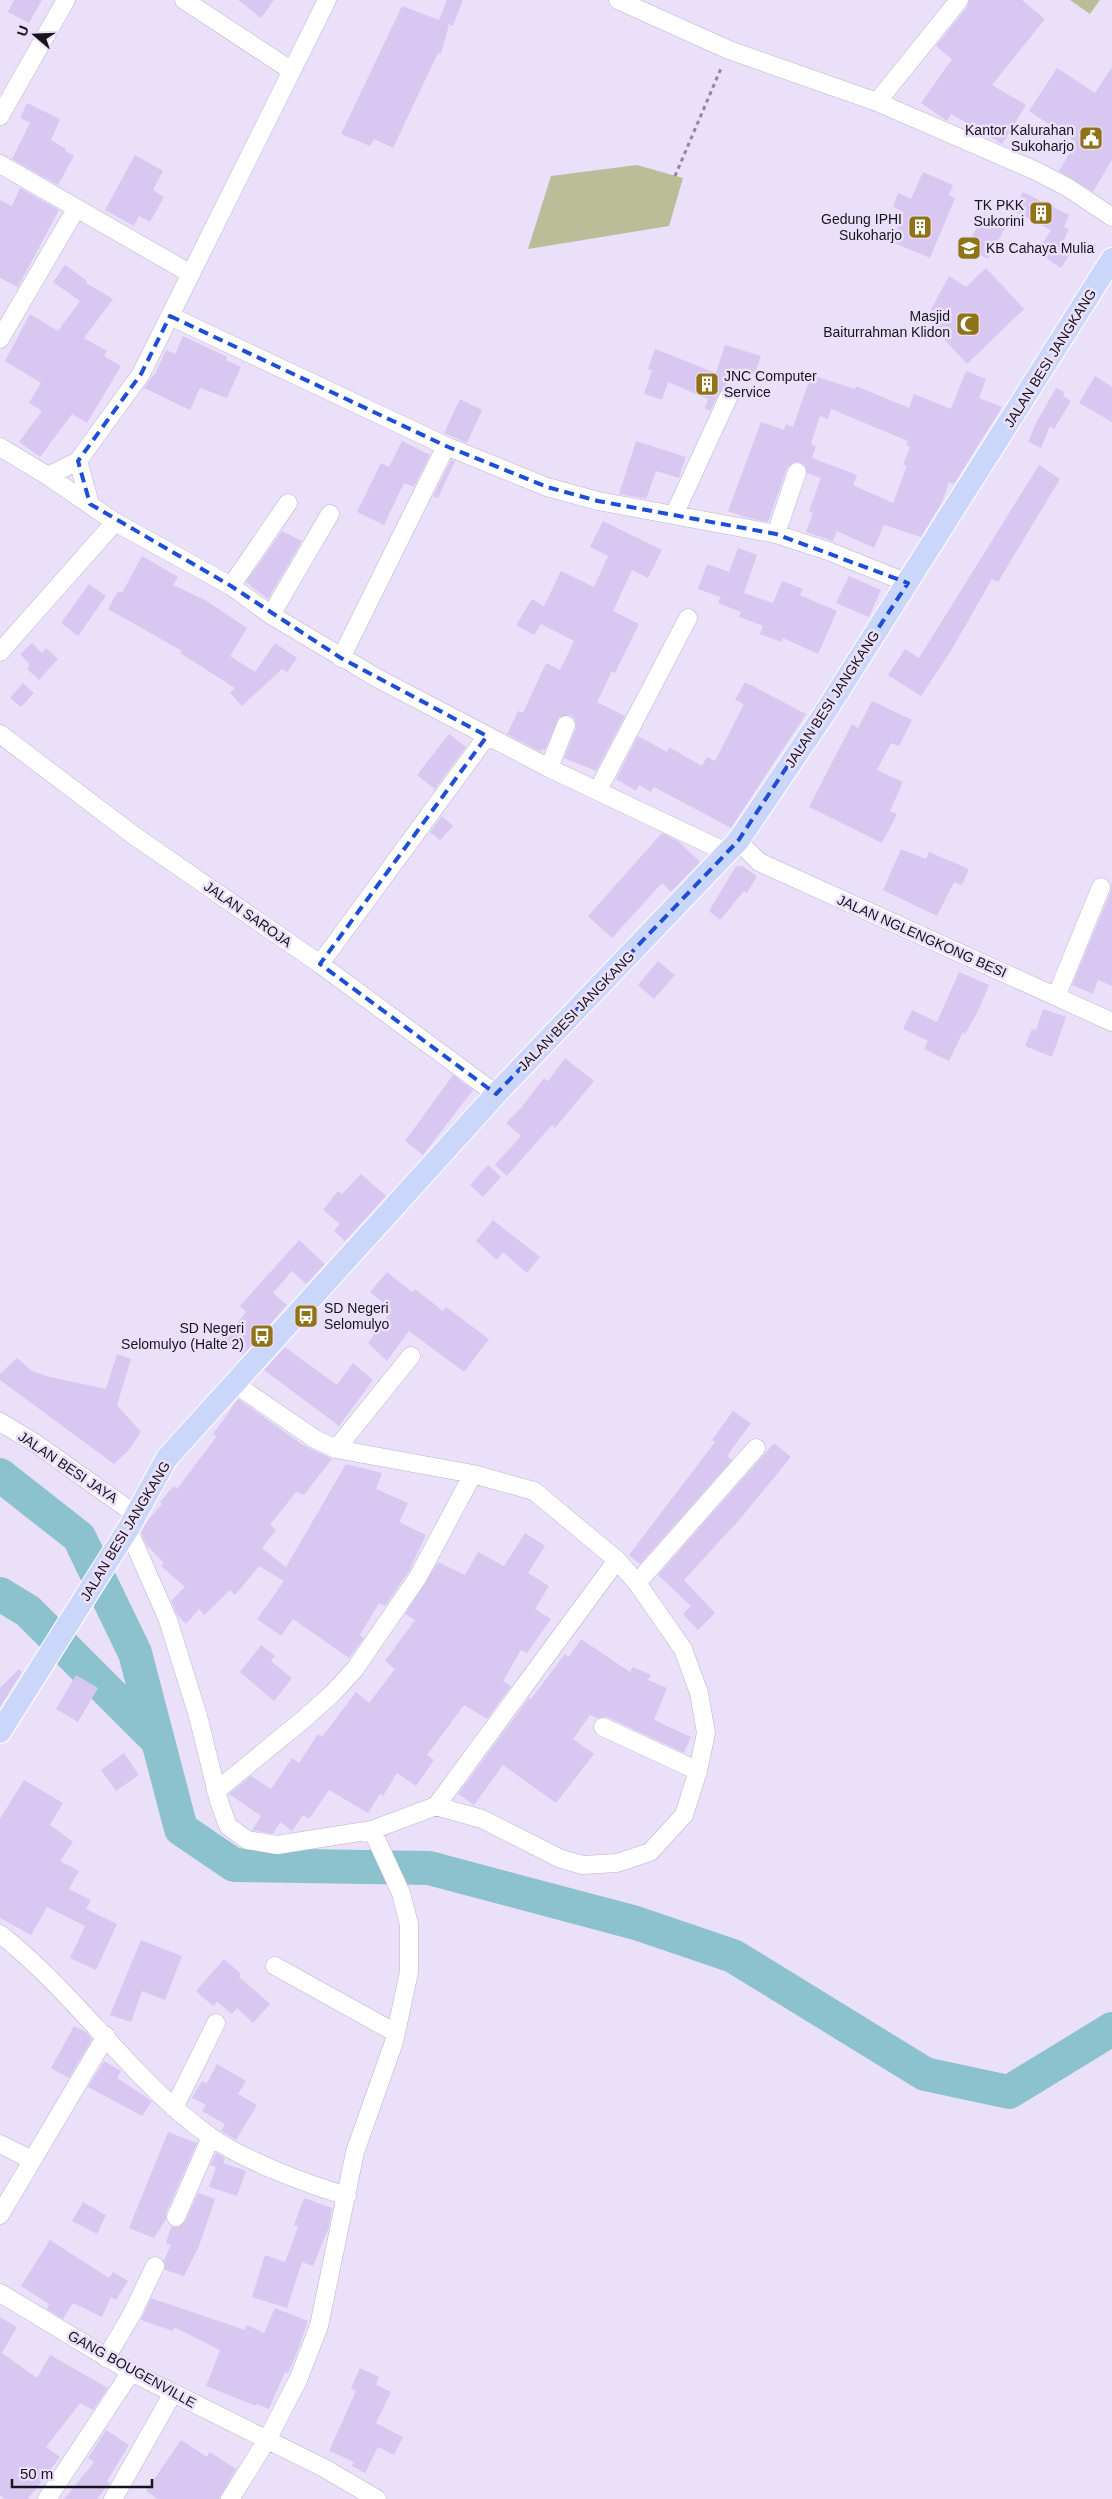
<svg xmlns="http://www.w3.org/2000/svg" width="1112" height="2499" font-family="Helvetica,sans-serif">
	<rect width="100%" height="100%" fill="#ebe0fa"/>
	<path fill="#b9bd98" d="M1070,0H1100L1090,14Z
		M637,165L683,178L669,226L528,249L551,176Z"/>
	<g fill="none" stroke-linecap="round" stroke-linejoin="round">
		<path stroke="#8bc2ce" stroke-width="34" d="M0,1475L79,1537L135,1653L181,1829L234,1865L429,1868L636,1923L733,1956L925,2074L1009,2092L1112,2029
			M0,1594L28,1611L157,1740"/>
	</g>
	<path fill="#d8c7f0" fill-rule="evenodd" d="M14,0H42L29,23L8,12Z
		M238,0H274L261,18Z
		M447,0H463L453,26L446,23L449,25L441,54L438,53L393,148L374,139L370,146L341,134L402,6L439,20Z
		M969,0H1022L1045,19L992,85L1026,105L1002,144L951,114L947,121L921,103L952,59L936,46L967,7Z
		M1112,67V160L1093,192L1059,171L1076,142L1029,111L1057,68L1095,93Z
		M27,103L60,119L51,140L66,149L65,151L74,156L58,185L12,159L30,123L20,118Z
		M135,155L163,171L153,190L164,197L150,222L139,216L134,226L105,210Z
		M923,172L953,185L949,195L955,198L930,258L892,242L904,212L893,207L898,193L911,199Z
		M20,188L59,210L18,287L0,278V200L12,206Z
		M1023,192L1069,215L1064,227L1069,229L1061,246L1071,252L1061,268L1037,252L1051,230L1013,211Z
		M984,214L1006,226L988,259L966,247Z
		M65,265L87,281L86,283L113,299L84,338L107,351L104,356L121,366L87,423L72,414L40,457L19,442L42,411L29,403L41,383L5,361L30,314L58,331L80,301L53,282Z
		M986,268L1024,309L967,364L928,322L932,318L928,315L949,276L966,287Z
		M183,336L227,357L226,360L241,367L227,398L200,388L190,410L144,388L156,372L166,350L175,354Z
		M725,345L761,356L754,376L733,369L726,388L719,393L710,411L705,408L708,399L668,382L662,400L644,394L652,370L648,369L655,349L716,373Z
		M966,371L986,379L979,398L1002,407L954,484L949,482L942,502L921,537L884,525L874,548L837,531L833,541L806,532L813,513L809,511L821,478L807,473L805,465L800,462H794L787,468L768,522L748,518L728,511L761,422L784,430L786,424L793,427L811,375L855,389L856,386L909,408L914,394L951,409ZM831,409L908,441L906,445L910,447L903,465L907,466L893,503L853,485L857,475L812,458L816,446L811,444L820,416L828,419Z
		M1095,376L1112,387V422L1079,403Z
		M1056,388L1064,392L1063,396L1071,401L1054,429L1050,426L1041,448L1028,442L1036,423Z
		M460,399L482,410L467,443L444,433Z
		M402,441L430,455L414,487L404,483L384,525L357,512L381,463L389,467Z
		M636,441L686,457L679,478L656,471L646,499L619,494Z
		M451,460L455,461L438,498L433,496Z
		M1039,465L1060,479L998,582L992,579L952,649L921,696L888,675L905,649L919,658Z
		M603,521L662,550L648,578L632,570L613,611L639,624L615,673L612,671L597,702L625,716L596,771L564,758L576,728L575,719L570,715L559,717L545,750L542,749L541,752L507,734L518,711L523,713L546,663L560,670L574,641L541,624L534,635L516,625L532,599L544,606L561,571L594,587L608,556L590,547Z
		M282,531L302,541L268,599L246,582Z
		M738,548L757,555L744,593L773,603L782,581L803,589L800,595L837,611L818,654L783,638L781,642L760,634L763,626L739,617L741,612L718,603L721,597L698,589L707,564L729,572Z
		M142,556L178,577L173,585L205,600L247,628L230,656L255,672L275,643L297,658L287,672L282,669L242,706L230,693L235,688L180,653L182,651L108,609L118,591L122,593Z
		M849,576L881,590L869,617L836,603Z
		M89,584L106,596L78,636L61,623Z
		M32,643L42,653L46,648L58,659L39,680L27,669L30,665L20,654Z
		M745,682L806,714L731,828L654,787L651,792L639,785L636,791L616,779L638,736L667,752L669,747L702,766L707,757L715,761L744,704L735,700Z
		M23,683L34,693L21,707L10,698Z
		M872,701L912,720L899,746L891,743L877,770L903,782L890,811L897,814L882,843L809,807L852,724L858,728Z
		M449,734L466,747L435,789L417,775Z
		M442,816L453,826L440,840L430,832Z
		M662,833L678,841L700,862L671,892L662,883L612,938L588,916Z
		M901,849L926,859L929,852L969,869L962,885L954,882L937,916L883,890Z
		M736,866H742L757,876L747,893L744,891L720,920L709,911Z
		M1112,878V986L1098,980L1093,994L1072,985L1111,891Z
		M658,961L675,975L654,999L638,985Z
		M959,972L989,985L978,1011L965,1034L963,1032L949,1061L924,1049L928,1041L903,1029L912,1010L937,1022Z
		M1043,1009L1066,1017L1052,1057L1025,1046L1032,1029L1036,1030Z
		M565,1058L594,1081L555,1128L552,1125L507,1176L495,1165L521,1136L506,1123L521,1108L544,1078L548,1081Z
		M453,1075L473,1090L423,1155L405,1141Z
		M488,1165L501,1177L483,1197L470,1185Z
		M361,1174L386,1196L345,1241L334,1231L340,1224L323,1210L338,1191L342,1194Z
		M493,1220L540,1257L527,1273L503,1252L497,1260L476,1241Z
		M299,1240L325,1264L306,1284L292,1271L273,1293L287,1305L243,1355L223,1340L246,1312L240,1306Z
		M387,1272L412,1292L415,1289L443,1311L446,1307L489,1339L464,1372L409,1331L387,1361L368,1343L392,1310L370,1292Z
		M285,1347L337,1385L353,1363L373,1380L339,1426L264,1370Z
		M117,1354L131,1359L117,1405L141,1432L128,1451L114,1464L0,1380V1374L17,1358L32,1371L46,1376L106,1389Z
		M238,1399L303,1445L332,1459L304,1495L296,1492L270,1525L276,1530L262,1548L286,1567L346,1464L382,1473L376,1489L408,1503L399,1522L426,1535L409,1571L385,1606L379,1603L360,1635L364,1638L349,1658L293,1619L281,1636L257,1619L284,1581L259,1566L235,1595L230,1590L204,1615L199,1609L186,1624L178,1616L171,1601L185,1587L161,1566L164,1563L147,1546L141,1532L148,1520L162,1504L160,1502L174,1486L177,1489L217,1436L213,1434Z
		M733,1411L751,1423L727,1456L732,1460L640,1564L629,1555L715,1442L712,1440Z
		M774,1443L791,1457L739,1520L684,1580L715,1613L698,1630L683,1614L691,1606L658,1575Z
		M525,1533L545,1546L528,1573L549,1586L535,1609L551,1619L527,1653L521,1650L503,1681L511,1686L487,1719L464,1705L427,1755L434,1760L416,1786L397,1773L383,1796L380,1794L368,1813L329,1790L309,1819L303,1815L292,1831L280,1822L273,1834L252,1830L261,1816L229,1794L251,1776L271,1789L292,1758L299,1763L318,1734L322,1737L356,1692L369,1703L395,1669L385,1661L415,1620L405,1614L438,1562L465,1575L478,1552L504,1566Z
		M581,1639L630,1672L633,1667L651,1675L648,1680L667,1688L654,1720L691,1737L684,1753L607,1717L597,1718L590,1715L573,1739L594,1754L556,1803L503,1765L474,1805L458,1794L529,1698L531,1699L565,1654L569,1657Z
		M261,1645L275,1656L271,1661L292,1678L274,1701L240,1672Z
		M19,1669L22,1672L0,1707V1688Z
		M76,1675L98,1688L78,1722L56,1709Z
		M124,1753L139,1775L116,1791L101,1770Z
		M24,1780L63,1803L50,1825L73,1842L60,1861L79,1871L69,1889L91,1900L86,1909L117,1924L96,1970L70,1958L85,1926L47,1907L31,1935L0,1918V1819Z
		M141,1940L182,1956L165,2000L142,1991L131,2022L110,2015Z
		M224,1959L241,1974L239,1977L270,2004L253,2023L237,2008L232,2014L217,2002L213,2006L196,1991Z
		M74,2026L86,2032L92,2039L69,2078L51,2068Z
		M104,2061L121,2071L117,2078L152,2101L142,2116L88,2087Z
		M217,2064L246,2081L238,2094L257,2105L236,2140L221,2131L225,2124L202,2111L206,2105L192,2098L202,2081L207,2083Z
		M168,2132L197,2143L166,2213V2219L154,2238L129,2228Z
		M216,2153L225,2158L223,2163L246,2171L237,2196L209,2187L216,2167L210,2165Z
		M198,2193L215,2199L199,2246L184,2276L165,2270L164,2260L171,2245L166,2243L171,2227H178L185,2222Z
		M304,2198L332,2208L329,2227L313,2266L302,2262L287,2308L252,2297L265,2255L285,2262L298,2227L294,2225Z
		M83,2202L106,2215L97,2234L72,2221Z
		M50,2240L109,2278L113,2272L128,2281L116,2300L111,2297L102,2317L73,2303L63,2319L47,2309L49,2304L21,2286Z
		M151,2298L245,2330L247,2325L264,2333L275,2308L308,2321L294,2360L288,2373L285,2372L269,2409L257,2404L256,2406L206,2386L220,2350L174,2327L173,2331L141,2320Z
		M0,2317L17,2327L2,2353L37,2378L50,2355L108,2388L93,2410L80,2403L46,2447L60,2457L28,2499H5L0,2495Z
		M360,2368L379,2377L376,2385L391,2392L376,2423L403,2437L394,2455L378,2447L365,2473L352,2466L354,2462L329,2451L356,2391L351,2388Z
		M106,2430L129,2445L107,2481L110,2483L97,2499H64L94,2462L88,2458Z
		M181,2440L207,2457L210,2452L236,2469L219,2499H158L146,2491Z"/>
	<g fill="none" stroke-linecap="round" stroke-linejoin="round">
		<g stroke="#bcb2cb" stroke-width="19">
			<path id="minor" d="M184,0L292,71
				M618,0L729,50L877,102L1034,170L1067,187L1112,217
				M877,102L959,0
				M0,116L66,0
				M0,164L191,274
				M170,316L446,446L547,487L598,501L776,534L828,551L908,583
				M0,339L76,209
				M0,447L48,476L115,522L231,586L271,615L377,678L549,768L726,852
				M78,461L90,504
				M48,476L78,461L141,374L327,0
				M674,515L728,398
				M776,534L797,472
				M231,586L288,503
				M271,615L330,514
				M0,652L115,522
				M341,658L446,446
				M0,734L136,837L320,964L496,1094
				M549,768L566,725
				M598,790L688,618
				M738,841L759,862L1112,1022
				M320,964L487,736
				M1056,997L1101,887
				M0,1422L35,1443L135,1514
				M336,1449L411,1356
				M128,1529L168,1620L198,1716L219,1801L228,1826L247,1840L277,1845L372,1830L436,1806L482,1819L561,1859L583,1865L617,1863L650,1852L684,1815L698,1771L706,1733L699,1693L683,1649L637,1583L617,1560L534,1491L473,1474L336,1449L315,1439L235,1384
				M637,1583L756,1448
				M603,1727L698,1771
				M216,1791L304,1719L333,1693L355,1669L418,1577L473,1474
				M436,1806L617,1560
				M0,1934C77,1994 131,2080 211,2137C245,2161 307,2184 347,2196
				M275,1966L396,2033
				M174,2108L216,2023
				M0,2144L32,2160
				M0,2215L106,2036
				M176,2217L211,2137
				M0,2293L131,2372L324,2468L377,2499
				M106,2358L132,2314L155,2266
				M47,2499L131,2372
				M113,2499L173,2393
				M230,2499L267,2440L298,2380L319,2326L355,2152L394,2042L409,1972V1924L401,1893L372,1830"/>
		</g>
		<g stroke="#fff" stroke-width="24">
			<path id="major" d="M0,1732L128,1529L167,1458L496,1094L738,841L824,714L1112,259"/>
		</g>
		<path stroke="#90889a" stroke-width="3" stroke-dasharray="4 4" stroke-linecap="butt" d="M675,176L722,66"/>
		<use href="#minor" stroke="#fff" stroke-width="18"/>
		<use href="#major" stroke="#cbd7fa" stroke-width="22"/>
	</g>
	<path fill="none" stroke="#1d4ed8" stroke-width="4" stroke-dasharray="10 6" stroke-linejoin="round" d="M170,316L446,446L547,487L598,501L776,534L908,583L738,841L496,1094L320,964L487,736L341,658L231,586L90,504L78,461L141,374Z"/>
	<defs>
		<g id="civic-square" transform="scale(1.25)"><rect x="-9" y="-9" width="18" height="18" rx="4" fill="#907319" stroke="#ebe0fa"/><path d="M-.6-6.5H3V-4.5H.6V-3L4-1V1h2V6H-6V1h2V-1L-.6-3ZM-1.2 2.5V6h2.4V2.5Z" fill="#fff"/></g>
		<g id="building-square" transform="scale(1.25)"><rect x="-9" y="-9" width="18" height="18" rx="4" fill="#907319" stroke="#ebe0fa"/><path d="M-4-6H4V6H1V3H-1V6H-4ZM-2.5-4.3h1.7v1.8h-1.7ZM.8-4.3h1.7v1.8H.8ZM-2.5-1h1.7V.8h-1.7ZM.8-1h1.7V.8H.8Z" fill="#fff"/></g>
		<g id="school-square" transform="scale(1.25)"><rect x="-9" y="-9" width="18" height="18" rx="4" fill="#907319" stroke="#ebe0fa"/><path d="M0-5L7-2L0 1L-7-2ZM-4 1L0 2.5L4 1V4Q0 6-4 4Z" fill="#fff"/></g>
		<g id="mosque-square" transform="scale(1.25)"><rect x="-9" y="-9" width="18" height="18" rx="4" fill="#907319" stroke="#ebe0fa"/><path d="M3.5-4.9A6 6 0 1 0 3.5 4.9A5 5 0 1 1 3.5-4.9Z" fill="#fff"/></g>
		<g id="bus-square" transform="scale(1.25)"><rect x="-9" y="-9" width="18" height="18" rx="4" fill="#907319" stroke="#ebe0fa"/><path d="M-5-6H5V4H4V6H2V4H-2V6H-4V4H-5ZM-3.5-4V0h7V-4ZM-3.5 1.2v1.5H-2V1.2ZM2 1.2v1.5H3.5V1.2Z" fill="#fff"/></g>
	</defs>
	<g fill-rule="evenodd">
		<use href="#civic-square" x="1091" y="138"/>
		<use href="#building-square" x="1041" y="213"/>
		<use href="#building-square" x="920" y="227"/>
		<use href="#school-square" x="969" y="248"/>
		<use href="#mosque-square" x="968" y="324"/>
		<use href="#building-square" x="707" y="384"/>
		<use href="#bus-square" x="306" y="1316"/>
		<use href="#bus-square" x="262" y="1336"/>
	</g>
	<g text-anchor="middle" stroke-width="5" stroke-linejoin="round" paint-order="stroke">
		<g font-size="14" fill="#18141d" stroke="#ebe0fa" text-anchor="end">
			<text x="1074" y="135">Kantor Kalurahan<tspan x="1074" dy="16">Sukoharjo</tspan></text>
			<text x="1024" y="210">TK PKK<tspan x="1024" dy="16">Sukorini</tspan></text>
			<text x="902" y="224">Gedung IPHI<tspan x="902" dy="16">Sukoharjo</tspan></text>
			<text x="986" y="253" text-anchor="start">KB Cahaya Mulia</text>
			<text x="950" y="321">Masjid<tspan x="950" dy="16">Baiturrahman Klidon</tspan></text>
			<text x="724" y="381" text-anchor="start">JNC Computer<tspan x="724" dy="16">Service</tspan></text>
			<text x="324" y="1313" text-anchor="start">SD Negeri<tspan x="324" dy="16">Selomulyo</tspan></text>
			<text x="244" y="1333">SD Negeri<tspan x="244" dy="16">Selomulyo (Halte 2)</tspan></text>
		</g>
		<g font-size="14" fill="#18141d" stroke="#ebe0fa">
			<text transform="translate(1050 358) rotate(-58)" y="5">JALAN BESI JANGKANG</text>
			<text transform="translate(832 699) rotate(-57)" y="5">JALAN BESI JANGKANG</text>
			<text transform="translate(248 914) rotate(35)" y="5">JALAN SAROJA</text>
			<text transform="translate(922 936) rotate(24)" y="5">JALAN NGLENGKONG BESI</text>
			<text transform="translate(576 1011) rotate(-46)" y="5">JALAN BESI JANGKANG</text>
			<text transform="translate(68 1467) rotate(34)" y="5">JALAN BESI JAYA</text>
			<text transform="translate(125 1531) rotate(-59)" y="5">JALAN BESI JANGKANG</text>
			<text transform="translate(132 2369) rotate(29)" y="5">GANG BOUGENVILLE</text>
		</g>
	</g>
	<g transform="translate(35 35) rotate(289)" stroke="#ebe0fa" stroke-width="4" paint-order="stroke">
	<path d="M0-4L9 19L0 12L-9 19Z" fill="#18141d"/>
	<text y="-8" font-size="14" font-weight="bold" text-anchor="middle" fill="#18141d">U</text>
	</g>
	<path d="M12 2479v8h140v-8" fill="none" stroke="#18141d" stroke-width="2.5"/>
	<text x="20" y="2479" font-size="15" fill="#18141d" stroke="#ebe0fa" stroke-width="4" paint-order="stroke">50 m</text>
</svg>
